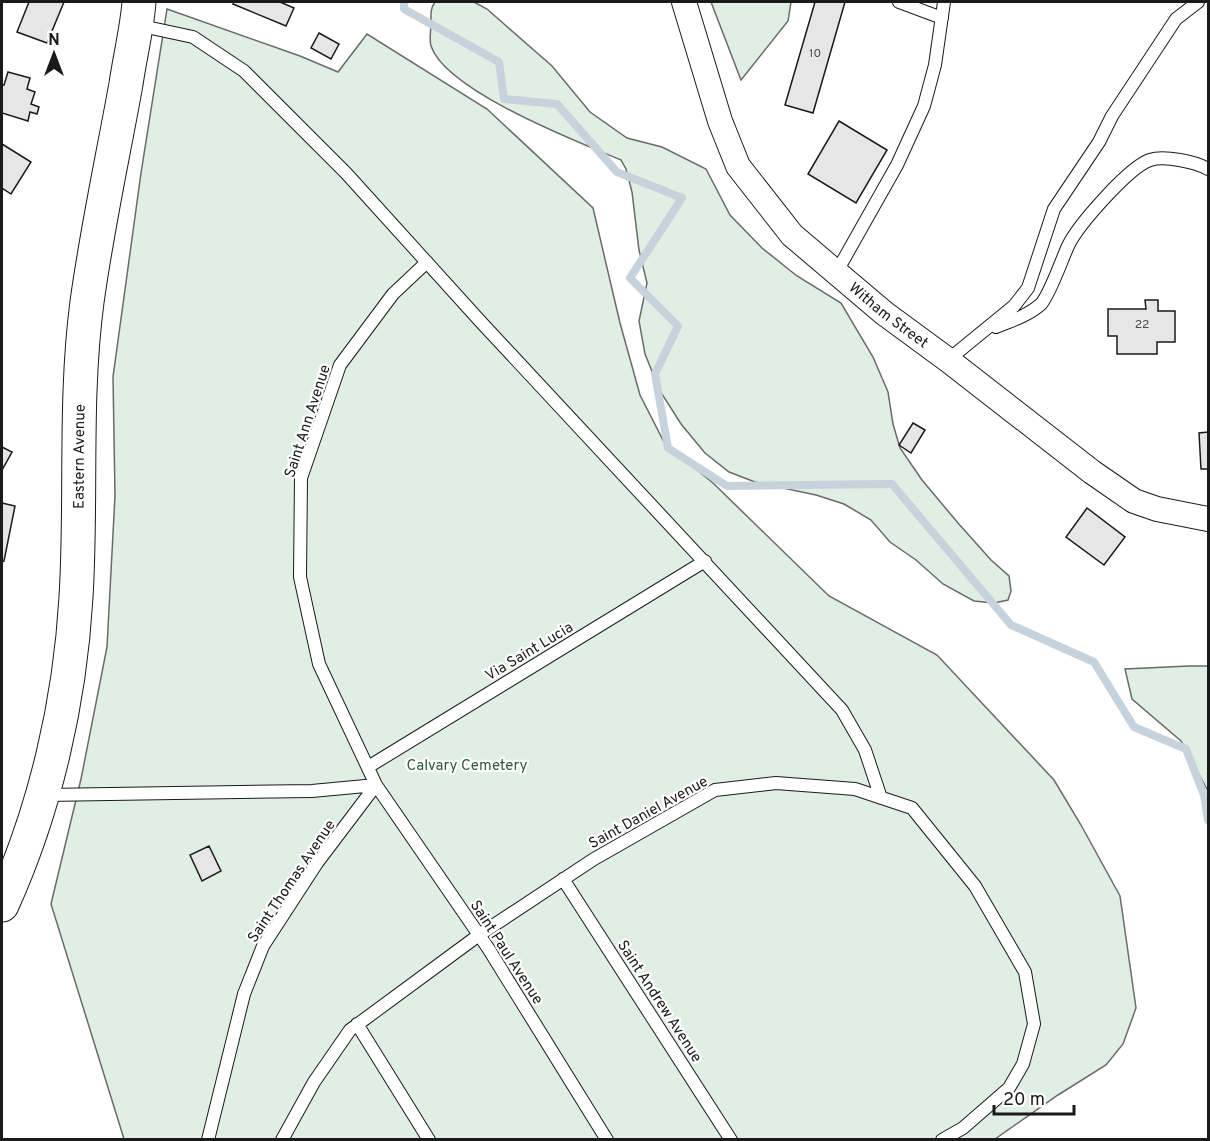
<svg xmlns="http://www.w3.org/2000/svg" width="1210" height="1141" font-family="Overpass,sans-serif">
	<rect width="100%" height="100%" fill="#fff"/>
	<path fill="#e0efe3" stroke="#6a6a6a" stroke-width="1.5" d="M435,2H474L487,9L552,66L590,112L627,138L662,147L706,169L730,215L762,248L797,276L841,303L873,357L888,392L893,424L900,448L922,480L958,523L991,560L1009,576L1011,591L1008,600L994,603L974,601L943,584L916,560L890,542L871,520L844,504L816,495L755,482L729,472L705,453L681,424L660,391L645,354L639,321L647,283L639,250L632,192L626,169L621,160C578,142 446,91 431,46C429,40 431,30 431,23C431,15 430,9 435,2Z
		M711,2H791L788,21L741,80Z
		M167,9L300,56L338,72L367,34L487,109L593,208L620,323L640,395L665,444L713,483L829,596L937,655L1054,780L1081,825L1120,896L1136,1008L1123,1044L1106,1065L1058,1095L995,1139H124L51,904L81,779L107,647L115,496L113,377L141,173Z
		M1189,666H1208V791L1181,741L1132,699L1125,669Z"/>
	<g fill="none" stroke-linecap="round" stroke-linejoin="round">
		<path stroke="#c6d2dc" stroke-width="8" d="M404,2V9L499,62L504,99L557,104L617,172L682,198L630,278L678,326L655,374L668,448L727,486L892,484L1011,625L1094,662L1134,727L1186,749L1204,795L1208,820"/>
	</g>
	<path fill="#e6e6e6" stroke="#1a1a1a" stroke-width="1.5" d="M29,2H64L47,43L17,32Z
		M234,2H280L294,8L286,26L233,4Z
		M815,2H845L813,113L785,105Z
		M319,33L339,44L331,59L311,48Z
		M8,72L30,78L27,89L35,92L31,104L39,107L37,114L30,112L28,121L2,113V85H4Z
		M839,121L887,150L856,203L808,174Z
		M2,144L31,162L11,194L2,188Z
		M1145,300H1158V311H1175V342H1157V354H1117V336H1108V309H1146Z
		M913,423L925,430L911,453L899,445Z
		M1208,432V469H1201L1199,433Z
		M2,447L12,452L2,470Z
		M2,503L15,506L4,561L2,562Z
		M1087,508L1125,537L1104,565L1066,537Z
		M209,846L221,871L202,881L190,855Z"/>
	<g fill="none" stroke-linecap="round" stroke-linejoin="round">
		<g stroke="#1a1a1a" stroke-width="14">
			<path id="service" d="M899,2L942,18
				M137,25L193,37L244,71L346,173L480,321L842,710L865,750L881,798
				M427,262L393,294L340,365L301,478L300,577L319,664L376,785L488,948L607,1140
				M836,273L897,165L924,106L935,65L944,2
				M996,327C1011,321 1029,315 1041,304C1050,294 1062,259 1068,246C1078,225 1129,167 1150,160C1164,155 1196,162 1208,169
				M948,360L1014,306L1028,288L1054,209L1099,142L1112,116L1176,19L1198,2
				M368,767L705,561
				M45,795L312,791L376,785
				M563,879L731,1140
				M357,1024L429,1140
				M208,1140L244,994L263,946L317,863L376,785
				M282,1140L314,1082L350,1030L479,935L594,859L715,790L776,783L855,789L912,808L975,886L1025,972L1034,1024L1023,1064L1009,1088L963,1128L942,1140"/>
		</g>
		<g stroke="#1a1a1a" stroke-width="26">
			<g id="minor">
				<path id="s1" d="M684,2L720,121L738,166L792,235L884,313L948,360L1092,472L1134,501L1157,509L1208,519"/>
			</g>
		</g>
		<g stroke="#1a1a1a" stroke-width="35">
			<g id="primary">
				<path id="s2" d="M2,905C45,810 70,703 76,597C82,499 74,400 87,302C97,229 113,156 126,84C130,56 137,29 139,2"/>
			</g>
		</g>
		<use href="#service" stroke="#fff" stroke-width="12"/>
		<use href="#minor" stroke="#fff" stroke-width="24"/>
		<use href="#primary" stroke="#fff" stroke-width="33"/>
	</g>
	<g text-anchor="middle" stroke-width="4.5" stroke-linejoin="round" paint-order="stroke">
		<g font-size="12" fill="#4d4d4d">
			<text x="815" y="57">10</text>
			<text x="1142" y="328">22</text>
		</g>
		<g font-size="15" fill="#1a1a1a" stroke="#fff">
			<text dy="5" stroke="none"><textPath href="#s1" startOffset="386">Witham Street</textPath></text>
			<text transform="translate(307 421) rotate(-72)" y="5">Saint Ann Avenue</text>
			<text dy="5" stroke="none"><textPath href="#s2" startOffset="459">Eastern Avenue</textPath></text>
			<text transform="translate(529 651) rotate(-31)" y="5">Via Saint Lucia</text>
			<text transform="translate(648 812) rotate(-29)" y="5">Saint Daniel Avenue</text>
			<text transform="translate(291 881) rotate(-56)" y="5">Saint Thomas Avenue</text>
			<text transform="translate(507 952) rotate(57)" y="5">Saint Paul Avenue</text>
			<text transform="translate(660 1001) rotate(57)" y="5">Saint Andrew Avenue</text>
		</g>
		<g font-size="15" fill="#2b5a34" stroke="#fff">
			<text x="467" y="770">Calvary Cemetery</text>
		</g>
	</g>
	<rect width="1210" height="1141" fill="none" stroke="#1a1a1a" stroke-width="6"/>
	<g transform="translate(54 54)" stroke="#ffffff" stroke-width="4.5" paint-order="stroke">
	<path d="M0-4.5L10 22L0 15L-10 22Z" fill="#1a1a1a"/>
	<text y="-9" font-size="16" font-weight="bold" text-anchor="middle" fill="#1a1a1a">N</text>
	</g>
	<path d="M994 1105v9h80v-9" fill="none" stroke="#1a1a1a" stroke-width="3"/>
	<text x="1003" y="1105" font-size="18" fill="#1a1a1a" stroke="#ffffff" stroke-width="4.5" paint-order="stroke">20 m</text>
</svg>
